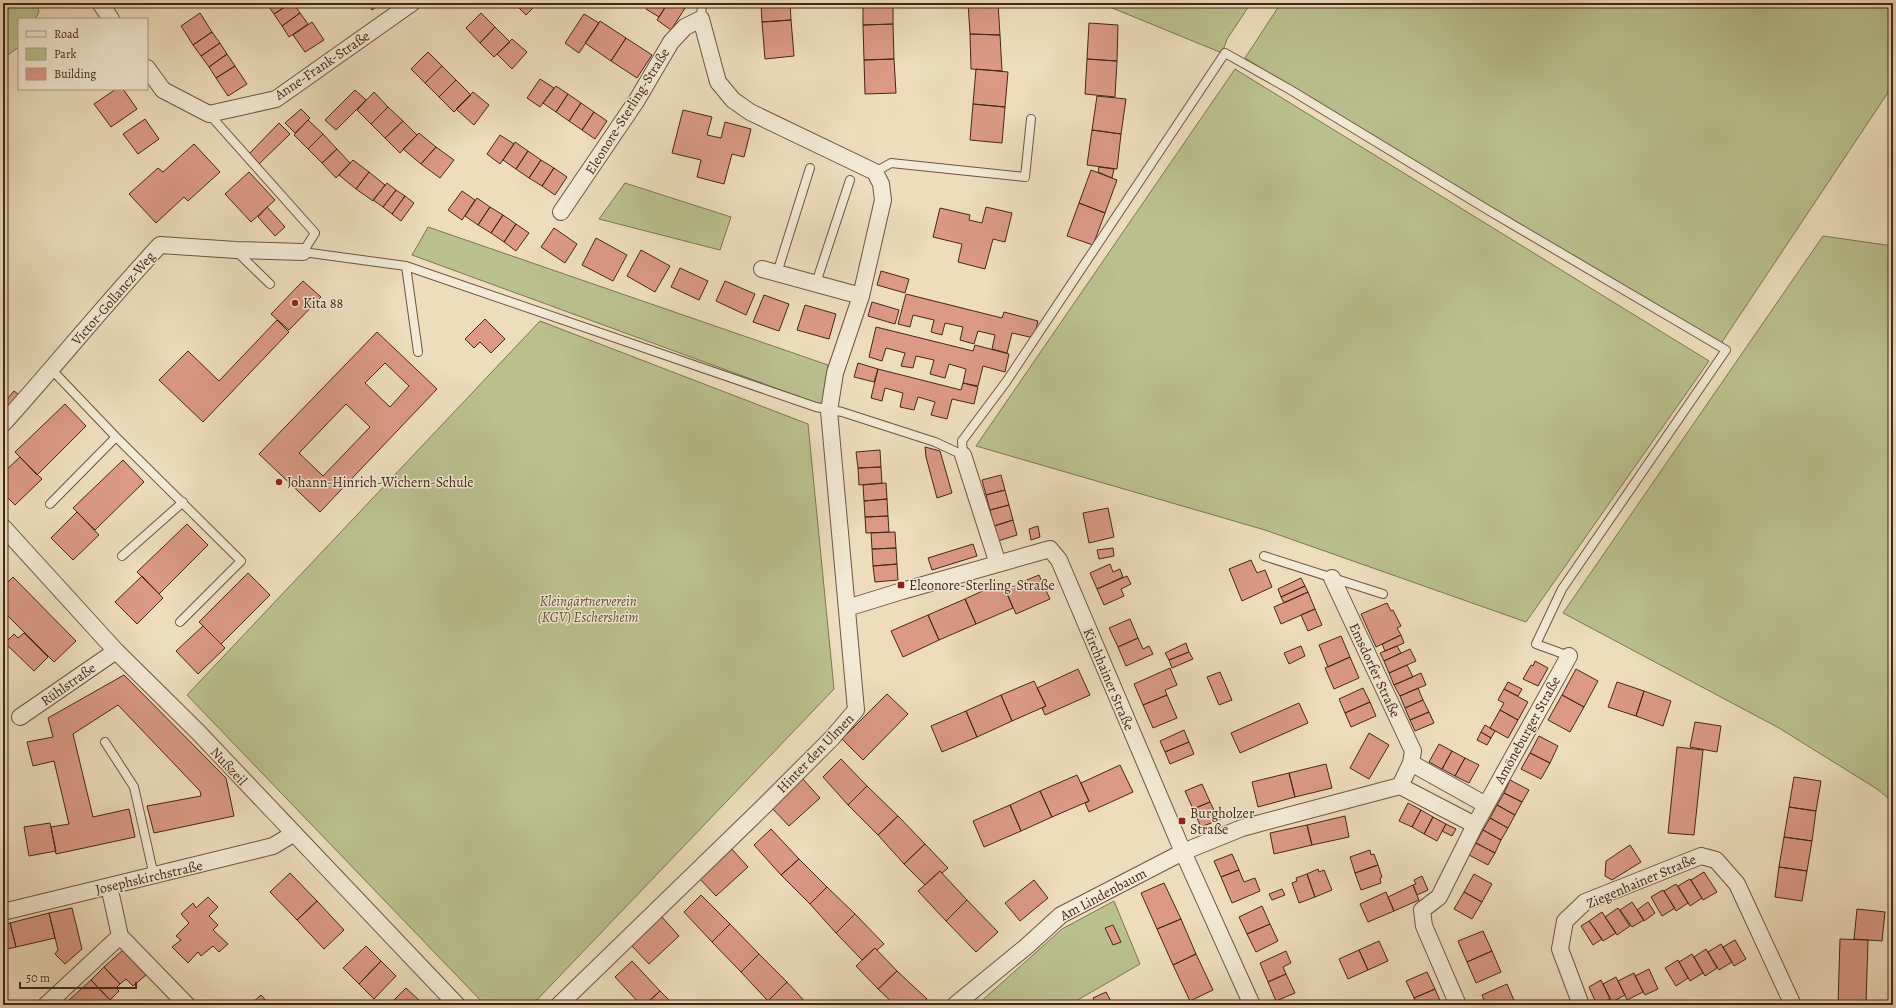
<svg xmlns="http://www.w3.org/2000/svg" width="1896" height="1008" font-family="Alegreya,serif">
	<rect width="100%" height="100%" fill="#edddbd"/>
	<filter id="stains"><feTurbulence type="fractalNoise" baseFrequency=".005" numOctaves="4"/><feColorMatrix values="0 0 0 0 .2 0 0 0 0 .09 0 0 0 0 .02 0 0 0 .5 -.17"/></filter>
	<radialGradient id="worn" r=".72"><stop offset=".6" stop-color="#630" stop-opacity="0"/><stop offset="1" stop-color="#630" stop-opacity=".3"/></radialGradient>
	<path fill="#bbc08f" stroke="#807354" d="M3,3H37L39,12L35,19H19V47L3,58Z
		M1100,3H1251L1227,39L1222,53Z
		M1281,3H1893V85L1718,348L1245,58Z
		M1235,69L1709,361L1526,622L1265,530L976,446Z
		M625,183L731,217L720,250L599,219Z
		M428,227L828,365L822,405L412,255Z
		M1823,236L1893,246V802L1877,789L1779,728L1563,613Z
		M540,321L808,424L834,689L532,1005H485L187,695Z
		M1114,901L1140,964L1069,1005H977L1062,929Z"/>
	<path fill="#db9986" stroke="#45261a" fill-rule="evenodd" d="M266,3H291L274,14Z
		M291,3H293L300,13L282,26L274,14Z
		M367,3H383L372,10Z
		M514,3H538L526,15Z
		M650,3H668L659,17L646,9Z
		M668,3H684L687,5L671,30L657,20Z
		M761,3H790L791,20L762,22Z
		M863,3H893V24L863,25Z
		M968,3H998L1000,35L970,34Z
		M200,13L212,32L193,45L181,26Z
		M300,13L308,24L289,37L282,26Z
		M481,13L495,27L480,43L466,28Z
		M584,14L599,23L579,53L565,43Z
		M791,20L794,56L765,59L762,22Z
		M600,21L626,38L611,61L585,43Z
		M312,22L324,40L305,52L293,35Z
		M1089,23L1118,25L1117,61L1087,59Z
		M893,24L894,59L864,60L863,25Z
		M495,27L510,42L494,57L480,43Z
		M212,32L220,43L201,56L193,45Z
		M970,34L1000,35L1002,71L971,69Z
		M626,38L652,55L637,78L611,61Z
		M512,39L527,52L512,69L497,54Z
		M220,43L227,54L209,67L201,56Z
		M428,52L442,66L425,83L411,69Z
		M227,54L235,66L216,78L209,67Z
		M894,59L896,93L865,94L864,60Z
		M1087,59L1117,61L1115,97L1085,94Z
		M235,66L247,84L228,96L216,78Z
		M442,66L456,80L439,97L425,83Z
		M976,69L1008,72L1005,107L973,104Z
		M540,79L554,88L540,107L527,98Z
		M456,80L471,95L454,112L439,97Z
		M556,86L568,94L556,112L543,103Z
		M116,89H123L137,109L111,127L94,104Z
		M355,90L366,100L336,130L325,120Z
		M374,92L388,107L371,124L357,110Z
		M473,92L489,105L474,125L456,109Z
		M568,94L581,103L569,121L556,112Z
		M1097,96L1126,99L1121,134L1092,130Z
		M581,103L594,112L582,130L569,121Z
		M973,104L1005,107L1002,143L970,140Z
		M388,107L403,121L385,138L371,124Z
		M301,109L310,118L295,133L285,123Z
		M683,110L712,117L707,135L721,138L725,122L751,129L744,157L732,154L724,184L697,177L701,160L672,153Z
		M594,112L607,121L595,139L582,130Z
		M145,119L159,139L138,154L123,134Z
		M308,120L323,134L308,149L294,135Z
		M403,121L417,135L400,153L385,138Z
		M279,123L290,134L259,164L249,154Z
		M1092,130L1121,134L1117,169L1087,165Z
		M419,133L436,147L421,164L403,149Z
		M323,134L337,149L322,163L308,149Z
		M500,135L514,144L500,164L487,154Z
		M515,142L528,151L516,169L503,160Z
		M194,144L220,172L188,201L184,197L156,223L129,194L158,168L163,172Z
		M436,147L454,160L440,178L421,164Z
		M337,149L350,163L336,178L322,163Z
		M528,151L541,160L529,178L516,169Z
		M353,160L369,172L356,189L339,175Z
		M541,160L554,168L542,186L529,178Z
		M1099,167L1114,169L1112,178L1098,172Z
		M554,168L567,177L555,195L542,186Z
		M1091,170L1117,180L1105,213L1079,203Z
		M249,172L275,200L251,222L225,194Z
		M369,172L385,185L373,201L356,189Z
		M387,183L396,190L383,207L373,200Z
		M396,190L405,196L392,214L383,207Z
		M462,191L475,200L462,220L448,210Z
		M405,196L414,203L401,221L392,214Z
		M477,198L490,207L478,225L465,216Z
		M1079,203L1105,213L1093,245L1067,236Z
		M267,207L285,227L275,236L258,217Z
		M490,207L503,215L491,233L478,225Z
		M986,207L1012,213L1005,242L993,239L985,269L958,262L962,244L933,237L940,208L970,215L969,220L982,223Z
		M503,215L516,224L504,242L491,233Z
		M516,224L529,233L516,251L504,242Z
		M554,228L577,244L565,263L541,247Z
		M596,238L627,255L613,281L582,265Z
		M641,250L670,266L655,292L627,276Z
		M680,268L708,281L699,300L671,287Z
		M881,271L909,279L905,293L877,285Z
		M303,281L321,297L289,330L271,314Z
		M725,281L755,294L746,315L716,301Z
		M906,294L1002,318L1004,312L1038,321L1034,338L1012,333L1007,353L992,349L995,335L978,331L974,344L960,340L963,327L945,323L942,335L931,332L934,320L913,315L910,327L898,324Z
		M764,295L789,304L779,331L753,322Z
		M872,302L899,310L895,324L868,316Z
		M805,305L836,314L829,339L797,330Z
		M485,319L505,339L491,353L480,342L474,348L465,339Z
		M277,320L289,332L203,422L159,380L188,351L219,381Z
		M876,327L973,351L975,345L1009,354L1005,372L983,366L978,386L963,383L966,369L949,364L945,378L930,374L934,360L916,356L913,368L901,366L905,353L886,348L882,361L869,357Z
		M377,332L437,389L320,512L259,454ZM385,363L409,386L390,407L365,383ZM346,404L370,427L323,476L299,453Z
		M858,363L878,369L874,382L854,377Z
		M878,369L961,390L963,383L978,387L974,404L952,399L947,419L931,415L935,402L918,397L914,410L900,407L903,393L885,388L882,401L871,398Z
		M14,391L24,399L3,423V404Z
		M65,404L86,426L37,475L15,452Z
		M925,447L940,451L952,493L937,498L926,457Z
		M880,450L881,467L858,468L856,452Z
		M20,457L42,479L15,505L3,493V473Z
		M123,460L144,482L95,530L73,508Z
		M881,467L882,483L859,485L858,468Z
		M1001,475L1005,490L986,495L982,480Z
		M886,483L887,499L864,501L863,485Z
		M1005,490L1009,505L990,510L986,495Z
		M887,499L888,516L865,517L864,501Z
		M1009,505L1013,520L994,526L990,510Z
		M1108,508L1114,537L1089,543L1083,513Z
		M77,512L99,535L73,560L51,538Z
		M888,516L889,532L866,533L865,517Z
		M1013,520L1017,535L998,541L994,526Z
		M187,524L208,545L159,594L137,572Z
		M1038,526L1040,537L1031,540L1029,529Z
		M895,532L896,548L872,549L871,533Z
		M973,544L977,556L932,570L928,558Z
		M896,548L897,564L873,566L872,549Z
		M1113,548L1114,556L1099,559L1097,550Z
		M1251,560L1257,573L1265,570L1272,587L1242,601L1229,569Z
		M897,564L898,580L875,582L873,566Z
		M1110,564L1113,572L1120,569L1123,577L1097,589L1090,573Z
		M248,573L270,595L221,644L199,622Z
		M1039,575L1050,599L1016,614L1005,589Z
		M142,576L163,598L137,624L115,602Z
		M1127,576L1131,584L1121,589L1124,596L1104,605L1097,589Z
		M13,577L76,641L54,662L3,611V587Z
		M1301,578L1305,586L1281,597L1278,589Z
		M1002,582L1013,608L976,624L965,599Z
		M1305,586L1308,592L1284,603L1281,597Z
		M1308,592L1315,609L1281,624L1274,607Z
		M965,599L976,624L939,640L928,615Z
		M1387,603L1391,611L1393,610L1401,626L1397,628L1401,635L1376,647L1361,614Z
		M1315,609L1322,625L1308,631L1301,615Z
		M928,615L939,640L903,657L891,631Z
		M1130,619L1138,638L1118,647L1109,628Z
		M203,626L225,648L198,674L176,651Z
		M24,633L48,657L34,671L5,643L14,634L18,638Z
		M1401,635L1404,643L1385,651L1382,644Z
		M1341,636L1350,657L1328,667L1319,645Z
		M1138,638L1143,649L1149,646L1153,654L1126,666L1118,647Z
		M1186,643L1189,652L1169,660L1165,653Z
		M1301,646L1305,656L1289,664L1284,653Z
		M1397,646L1401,653L1384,661L1380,653Z
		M1410,649L1416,661L1389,673L1384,661Z
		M1189,652L1193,659L1172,668L1169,660Z
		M1350,657L1359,678L1334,689L1325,668Z
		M1535,661L1548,668L1538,686L1523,679L1531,665L1533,666Z
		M1407,665L1413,677L1394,685L1389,673Z
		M1170,668L1177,685L1165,690L1167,695L1143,705L1134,684Z
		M1078,669L1090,695L1045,715L1042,708L1046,706L1037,688Z
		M1576,669L1598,681L1584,707L1562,695Z
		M1220,672L1232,700L1219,705L1207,677Z
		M1421,673L1426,685L1400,696L1394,685Z
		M124,675L226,778L234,816L154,833L147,806L201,796L200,791L118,705L73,734L93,817L129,809L135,837L56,854L51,827L69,824L54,761L33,766L27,742L53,737L48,718Z
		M1034,681L1046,706L1012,721L1001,695Z
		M1508,682L1522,689L1518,696L1504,689Z
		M1617,682L1644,691L1636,716L1608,707Z
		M1363,688L1370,702L1345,713L1339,699Z
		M1418,688L1423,700L1405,708L1400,696Z
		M1504,689L1528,702L1518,720L1500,710L1504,703L1498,700Z
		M1644,691L1671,701L1663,726L1636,716Z
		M887,694L908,714L863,760L842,739Z
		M1001,695L1012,721L977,737L966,711Z
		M1167,695L1177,718L1153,728L1143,705Z
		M1562,695L1584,707L1570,732L1548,720Z
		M1423,700L1429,712L1410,720L1405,708Z
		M1370,702L1376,716L1351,727L1345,713Z
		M1299,703L1308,723L1240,753L1231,733Z
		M1500,710L1518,720L1508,738L1490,728Z
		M966,711L977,737L942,752L931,726Z
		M1429,712L1434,723L1415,731L1410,720Z
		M1695,722L1721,726L1717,752L1690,747Z
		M1485,725L1495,731L1491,738L1481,732Z
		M1184,730L1189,742L1165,752L1160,741Z
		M1481,732L1491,738L1487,745L1477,740Z
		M1369,733L1389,745L1369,779L1350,768Z
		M1539,736L1558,746L1550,763L1530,753Z
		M1189,742L1194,754L1170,764L1165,752Z
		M1439,744L1452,751L1442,769L1429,762Z
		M1677,747L1703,750L1694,835L1668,833Z
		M1452,751L1465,758L1455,776L1442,769Z
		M1530,753L1550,763L1541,779L1521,769Z
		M1465,758L1479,765L1469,783L1455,776Z
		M841,759L867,786L848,805L823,777Z
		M1326,764L1332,788L1295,797L1289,773Z
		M1120,765L1133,792L1089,812L1085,803L1089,801L1081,783Z
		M1289,773L1295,797L1258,807L1252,782Z
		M1077,775L1089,801L1052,817L1040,791Z
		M1794,777L1821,781L1816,811L1789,807Z
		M802,778L820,798L789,826L771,807Z
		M1510,780L1529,790L1522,802L1504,793Z
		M1202,784L1210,802L1193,809L1185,791Z
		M867,786L898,816L878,835L848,805Z
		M1040,791L1052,817L1021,831L1010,805Z
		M1504,793L1522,802L1515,815L1497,805Z
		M1210,802L1215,812L1218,811L1221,819L1201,827L1193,809Z
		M1408,803L1421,810L1412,827L1399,821Z
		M1010,805L1021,831L984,847L973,821Z
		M1497,805L1515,815L1508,828L1490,818Z
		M1789,807L1816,811L1812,841L1784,837Z
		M1421,810L1433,817L1424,834L1412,827Z
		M898,816L925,844L904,864L878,835Z
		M1345,816L1349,837L1312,845L1307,825Z
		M1433,817L1446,824L1437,841L1424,834Z
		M1490,818L1508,828L1501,840L1483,830Z
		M50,823L56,851L29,856L24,827Z
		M1446,824L1456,829L1452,836L1442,831Z
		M1307,825L1312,845L1274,854L1270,833Z
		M771,829L799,859L781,875L754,845Z
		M1483,830L1501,840L1495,853L1476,843Z
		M1784,837L1812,841L1807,871L1779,867Z
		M1476,843L1495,853L1488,865L1469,855Z
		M925,844L948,868L942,873L940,871L925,885L904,864Z
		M1630,845L1641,862L1612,880L1605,876L1606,861Z
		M730,847L748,867L716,896L699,878Z
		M1370,850L1371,855L1374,854L1378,865L1355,873L1350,857Z
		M1232,854L1239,870L1221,877L1214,861Z
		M799,859L827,887L810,904L781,875Z
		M1378,865L1382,877L1380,878L1381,883L1361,890L1355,873Z
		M1779,867L1807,871L1802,901L1775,897Z
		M1318,869L1319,872L1324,870L1332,890L1315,897L1307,874Z
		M1239,870L1244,882L1255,878L1260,891L1232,903L1221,877Z
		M940,871L967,900L946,921L918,891Z
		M1704,872L1717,892L1703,900L1691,880Z
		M290,873L317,901L297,920L270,892Z
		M1307,874L1315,897L1299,903L1292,883L1297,881L1296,878Z
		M1474,874L1492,884L1482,902L1464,892Z
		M1422,876L1428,890L1417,895L1413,885L1416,884L1414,880Z
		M1690,879L1702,898L1690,906L1678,886Z
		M1034,880L1048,898L1020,921L1005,903Z
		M1164,883L1181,919L1157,929L1141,893Z
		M1676,884L1688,903L1676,911L1664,891Z
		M1413,885L1419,900L1394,911L1388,897Z
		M827,887L855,914L836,933L810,904Z
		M1282,889L1285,895L1272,900L1269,894Z
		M1663,890L1675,908L1662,916L1651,897Z
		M1386,892L1394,911L1368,922L1360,904Z
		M1464,892L1482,902L1472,919L1454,909Z
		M701,895L730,924L712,942L684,912Z
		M208,897L218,907L209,916L218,925L213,930L228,944L219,952L213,946L201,956L198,952L188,963L172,947L181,940L176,936L189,923L181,914L193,903L196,908Z
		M967,900L998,932L976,952L946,921Z
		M317,901L344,930L324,949L297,920Z
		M1632,902L1644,920L1632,927L1620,910Z
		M1648,902L1655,913L1644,921L1637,910Z
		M1262,906L1270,924L1247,934L1239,917Z
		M72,908L82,949L65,964L55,954L58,950L49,913Z
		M1618,908L1630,926L1617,935L1605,917Z
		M1857,909L1885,912L1882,941L1854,939Z
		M1602,912L1616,933L1603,941L1589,921Z
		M49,913L55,938L16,947L10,923Z
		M855,914L884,944L877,950L875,948L862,960L836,933Z
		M661,916L679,936L649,964L631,945Z
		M1181,919L1196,954L1173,965L1157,929Z
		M1589,921L1602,939L1593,945L1581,926Z
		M10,923L16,947L3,950V924Z
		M730,924L759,954L741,972L712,942Z
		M1270,924L1278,941L1256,952L1247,934Z
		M1113,925L1121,942L1113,945L1105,928Z
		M1483,931L1492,951L1467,962L1458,941Z
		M1840,939L1868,940L1866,1005H1838Z
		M1735,940L1746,959L1734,966L1723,947Z
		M1379,941L1388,961L1368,970L1359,950Z
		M1721,944L1732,962L1719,970L1708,952Z
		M366,946L381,961L359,984L343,968Z
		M875,948L897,971L878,989L856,966Z
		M1706,949L1717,968L1705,976L1694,957Z
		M123,950L146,975L133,986L126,979L120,984L104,967Z
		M1359,950L1368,970L1348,979L1339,959Z
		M1286,951L1291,963L1283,967L1286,974L1268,982L1260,963Z
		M1492,951L1501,972L1476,983L1467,962Z
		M759,954L787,982L768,1001L741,972Z
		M1196,954L1213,990L1190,1001L1173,965Z
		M1692,954L1703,973L1690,981L1679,962Z
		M1678,960L1688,978L1676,986L1665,968Z
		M381,961L396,976L374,999L359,984Z
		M632,961L660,991L645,1005H641L615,977Z
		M104,967L120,984L116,988L119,991L110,1000L91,980Z
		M1649,969L1658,989L1645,995L1635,976Z
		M897,971L927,999L921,1005H895L878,989Z
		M1427,972L1435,989L1414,998L1406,981Z
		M1634,973L1643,992L1627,1000L1618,981Z
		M1286,974L1295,993L1276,1001L1268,982Z
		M1616,977L1625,995L1612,1002L1603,984Z
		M91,980L110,1000L105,1005H70L67,1002Z
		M1601,980L1610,999L1597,1005L1589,987Z
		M787,982L808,1005H771L768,1001Z
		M1507,984L1516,1005H1486L1482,995Z
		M406,988L422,1003L420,1005H389Z
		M1435,989L1442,1005H1417L1414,998Z
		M660,991L674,1005H645Z
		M1106,992L1113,1005H1096L1093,998Z
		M261,995L270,1005H250Z"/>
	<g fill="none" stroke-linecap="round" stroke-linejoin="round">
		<g stroke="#6f5443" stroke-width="10">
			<path id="service" d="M701,19L702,3
				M209,114L315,233L303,252L406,266L816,407L842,412L935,442L963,455L962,441L1006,382L1225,53L1289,89L1488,210L1726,350L1562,589L1536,644L1569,656
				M875,172L891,163L1025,177L1031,119
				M236,251L270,284
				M406,266L418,352
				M777,273L810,168
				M816,283L850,180
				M52,370L116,437L241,561L180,622
				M50,504L116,437
				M122,556L183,502
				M1264,556L1383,594
				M105,742L134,787L154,876"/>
		</g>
		<g stroke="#6f5443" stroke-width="18">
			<path id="minor" d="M100,3L111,19
				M147,68L163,90L209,114L276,99L412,3
				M762,269L861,296
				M3,424C56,365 106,303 160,245L236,250L303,252
				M963,455L998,564
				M3,527L116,651L198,732L457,1005
				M1332,578L1413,751L1411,763L1400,786
				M847,608L902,591L1050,549L1059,560L1183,852L1252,1005
				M20,717L116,651
				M1411,763L1486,805
				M1400,786L1475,825
				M109,886L120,936L187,1005
				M3,912L273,846L293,834
				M46,1005L120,936
				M559,1005L761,809L832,738L856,710L829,411L835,373L861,296L883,200L881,184L875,172L750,112L733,100L718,82L701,19L685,27L671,42L637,100L561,212
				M955,1005L1027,946L1061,915L1183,852L1242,828L1400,786
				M1458,1005L1424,926L1422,910L1439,897L1475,825L1569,656
				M1581,1005L1560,949L1565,921L1585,902L1701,856L1716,860L1737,884L1793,1005"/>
		</g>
		<use href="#service" stroke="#f3e9d4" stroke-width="8"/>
		<use href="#minor" stroke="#f3e9d4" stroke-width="16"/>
	</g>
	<g fill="#8f2418" stroke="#f3e9d4" stroke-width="1.5">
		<circle cx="295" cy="303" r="4"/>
		<circle cx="279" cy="482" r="4"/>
		<rect x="897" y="581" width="8" height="8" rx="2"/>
		<rect x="1178" y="817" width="8" height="8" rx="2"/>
	</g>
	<g text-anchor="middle" stroke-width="3" stroke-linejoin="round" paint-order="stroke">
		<g font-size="14" fill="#45261a" stroke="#f3e9d4">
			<text transform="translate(322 65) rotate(-34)" y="5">Anne-Frank-Straße</text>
			<text transform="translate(627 111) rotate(-58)" y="5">Eleonore-Sterling-Straße</text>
			<text transform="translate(113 298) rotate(-49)" y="5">Victor-Gollancz-Weg</text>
			<text transform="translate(1375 670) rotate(65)" y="5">Emsdorfer Straße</text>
			<text transform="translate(1109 679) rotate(67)" y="5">Kirchhainer Straße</text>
			<text transform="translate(68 684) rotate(-35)" y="5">Rühlstraße</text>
			<text transform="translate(1527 730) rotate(-61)" y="5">Amöneburger Straße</text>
			<text transform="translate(815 753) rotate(-46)" y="5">Hinter den Ulmen</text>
			<text transform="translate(229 766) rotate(47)" y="5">Nußzeil</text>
			<text transform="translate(149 877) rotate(-13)" y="5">Josephskirchstraße</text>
			<text transform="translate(1641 881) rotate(-23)" y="5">Ziegenhainer Straße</text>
			<text transform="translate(1103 894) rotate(-28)" y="5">Am Lindenbaum</text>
		</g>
		<g font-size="14" fill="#45261a" stroke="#f3e9d4" text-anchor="start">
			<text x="303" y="308">Kita 88</text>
			<text x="287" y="487">Johann-Hinrich-Wichern-Schule</text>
			<text x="909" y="590">Eleonore-Sterling-Straße</text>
			<text x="1190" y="818">Burgholzer<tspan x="1190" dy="16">Straße</tspan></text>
		</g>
		<g font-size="14" font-style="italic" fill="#624c37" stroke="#f3e9d4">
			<text x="588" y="606">Kleingärtnerverein<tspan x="588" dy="16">(KGV) Eschersheim</tspan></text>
		</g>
	</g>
	<rect width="1896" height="1008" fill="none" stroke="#edddbd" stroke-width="16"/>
	<rect x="4" y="4" width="1888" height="1000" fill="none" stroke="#45261a" stroke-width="2"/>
	<rect x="8" y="8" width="1880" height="992" fill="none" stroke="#45261a"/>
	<rect x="18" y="18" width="130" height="72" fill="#f3e9d4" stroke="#ad9b8a"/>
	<rect x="26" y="31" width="20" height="6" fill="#f3e9d4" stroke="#ad9b8a"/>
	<text x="54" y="38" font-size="12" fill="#45261a">Road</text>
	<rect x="26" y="48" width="20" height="12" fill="#bbc08f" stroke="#ad9b8a"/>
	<text x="54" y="58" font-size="12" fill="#45261a">Park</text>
	<rect x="26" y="68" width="20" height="12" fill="#db9986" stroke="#ad9b8a"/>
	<text x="54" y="78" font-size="12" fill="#45261a">Building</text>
	<path d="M20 982v6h116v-6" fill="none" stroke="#45261a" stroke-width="2"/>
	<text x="26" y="982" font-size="12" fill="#45261a" stroke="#f3e9d4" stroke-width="3" paint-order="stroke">50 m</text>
	<rect width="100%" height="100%" filter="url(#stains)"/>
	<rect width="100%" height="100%" fill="url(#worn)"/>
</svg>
